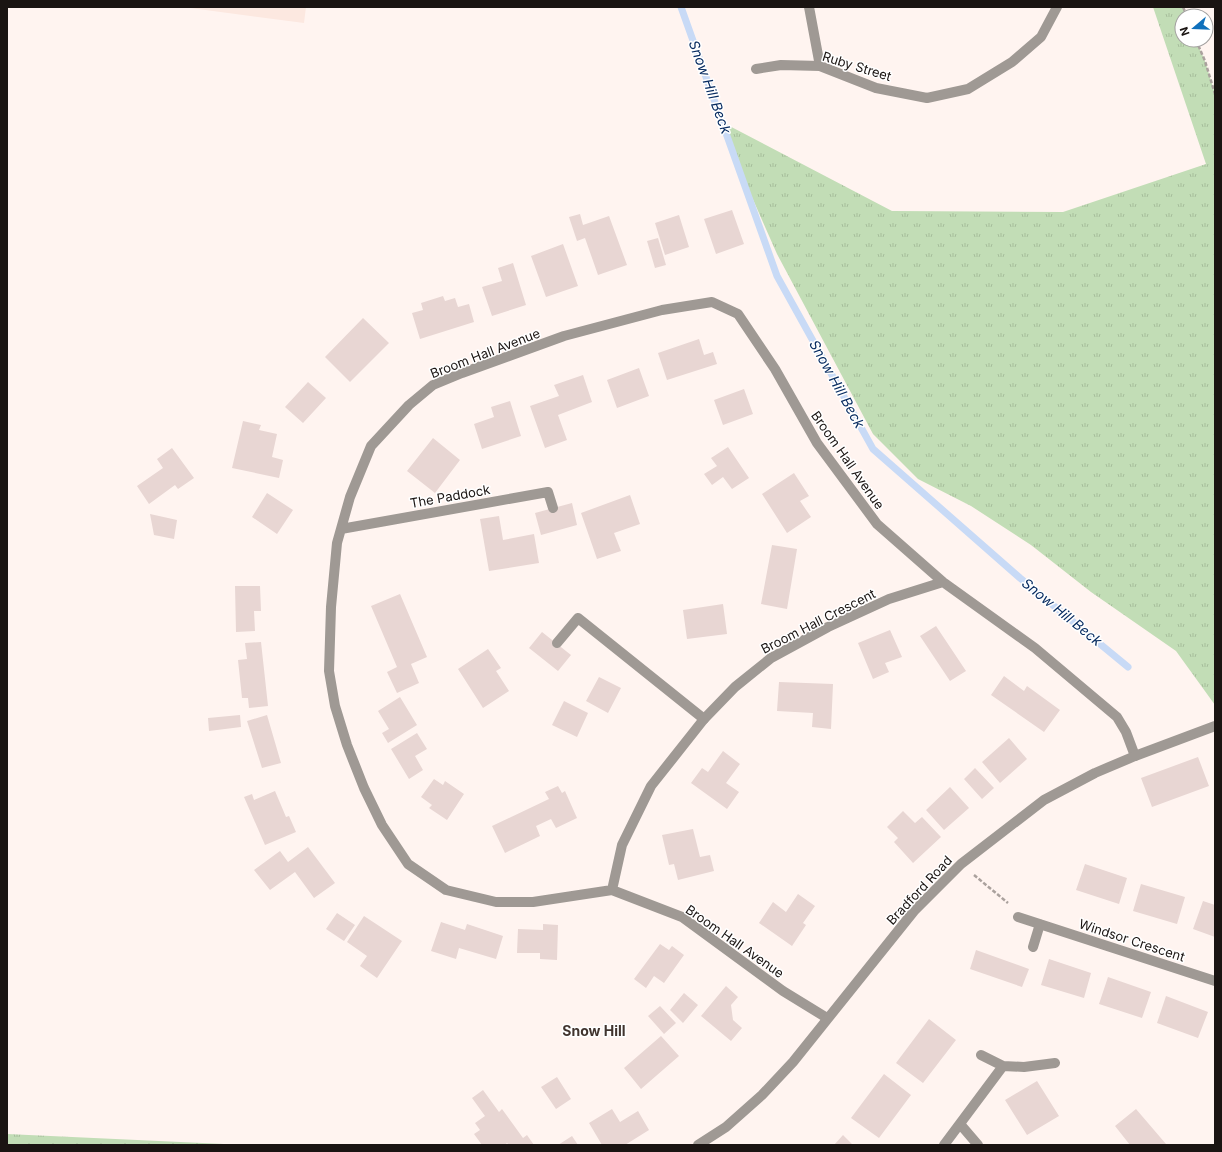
<svg xmlns="http://www.w3.org/2000/svg" width="1222" height="1152" font-family="Inter,sans-serif">
	<defs>
		<pattern id="grass-tufts" width="24" height="20" patternUnits="userSpaceOnUse"><rect width="24" height="20" fill="#c2ddb6"/><path d="M3 7l-1-3M5 7V3M7 7l1-3M15 17l-1-3M17 17v-4M19 17l1-3" fill="none" stroke="#a6bd9b"/></pattern>
	</defs>
	<rect width="100%" height="100%" fill="#fff4f0"/>
	<path fill="#fce8e0" d="M183,7H306L304,23Z"/>
	<path fill="url(#grass-tufts)" d="M1153,7H1183L1187,16H1182V40H1196L1205,61L1215,94V705L1176,651L1091,592L1031,545L971,506L918,479L873,434L777,254L718,120L892,211L1063,212L1206,164Z
		M7,1134L224,1144L226,1145H7Z"/>
	<g fill="none" stroke-linecap="round" stroke-linejoin="round">
		<path stroke="#c8daf6" stroke-width="7" d="M681,7L777,276L873,449L1020,578L1128,667"/>
	</g>
	<path fill="#e8d6d3" d="M732,210L744,244L716,254L704,219Z
		M580,214L583,225L609,216L627,265L598,275L585,238L577,241L569,217Z
		M679,215L689,247L665,255L655,223Z
		M658,238L666,265L655,268L647,241Z
		M563,244L578,286L546,297L531,256Z
		M513,263L526,305L492,316L482,287L502,281L498,268Z
		M443,296L445,301L455,298L458,307L469,304L474,322L420,339L412,313L423,310L421,303Z
		M363,318L389,343L350,382L325,357Z
		M699,339L704,355L713,352L717,364L667,380L658,353Z
		M639,368L649,396L617,408L607,380Z
		M583,375L592,402L558,415L567,440L545,448L530,406L559,396L554,385Z
		M308,382L326,398L303,423L285,407Z
		M744,389L753,414L723,425L714,400Z
		M510,401L521,436L482,449L474,424L494,417L491,407Z
		M243,421L261,425L259,430L277,434L272,457L283,460L279,478L232,468Z
		M433,438L460,460L435,493L407,471Z
		M728,447L749,478L732,489L723,477L712,485L704,474L717,466L711,458Z
		M172,448L194,478L178,489L175,485L149,504L137,486L163,468L157,459Z
		M794,473L809,496L800,501L811,517L787,533L762,494Z
		M267,493L293,510L277,534L252,517Z
		M630,495L640,524L614,533L621,551L597,559L581,513Z
		M572,503L577,525L541,535L535,513Z
		M150,514L177,520L174,539L154,535Z
		M499,516L503,540L534,534L539,563L489,571L480,519Z
		M772,545L797,549L787,609L761,604Z
		M235,586H260L261,611H254L255,631L236,632Z
		M400,594L427,657L411,664L419,683L397,693L387,672L397,667L371,606Z
		M723,604L727,634L687,639L683,610Z
		M936,626L966,671L950,681L920,636Z
		M890,630L902,657L885,663L889,672L873,679L858,643Z
		M542,632L571,655L558,671L529,648Z
		M261,642L268,706L249,708L248,698H242L238,660L247,659L245,643Z
		M488,649L501,668L496,671L509,691L483,708L458,669Z
		M1004,676L1024,691L1027,686L1060,710L1044,732L991,695Z
		M599,677L621,688L608,713L586,701Z
		M779,682L833,684L831,729L812,727L813,713L777,711Z
		M400,697L417,725L388,743L382,733L389,729L378,711Z
		M564,701L588,713L577,737L552,725Z
		M240,715L241,727L209,731L208,718Z
		M267,715L281,763L262,768L247,721Z
		M417,733L427,749L415,756L423,770L409,779L391,749Z
		M1009,738L1027,759L1000,783L982,762Z
		M723,751L740,764L726,783L739,792L727,809L691,783L702,768L708,772Z
		M1198,757L1209,786L1152,807L1141,778Z
		M975,768L994,788L982,799L964,779Z
		M434,779L443,785L445,781L464,794L447,820L429,808L432,805L421,797Z
		M558,786L562,793L565,791L577,818L556,828L551,819L536,826L540,836L505,853L492,826L549,799L545,792Z
		M950,787L969,808L944,830L926,810Z
		M275,791L286,817L289,816L296,832L265,845L244,797L252,794L254,800Z
		M903,811L915,823L922,817L941,837L913,863L894,842L898,838L887,827Z
		M693,829L700,857L710,855L714,871L678,880L674,864L669,865L662,835Z
		M308,847L335,883L314,898L295,872L270,890L254,870L280,851L288,862Z
		M1085,864L1127,878L1119,904L1076,890Z
		M1141,884L1185,897L1177,924L1133,911Z
		M798,894L815,906L803,923L806,925L792,946L759,923L773,902L786,912Z
		M1203,901L1215,905V937L1193,929Z
		M337,913L355,925L344,941L326,929Z
		M364,916L402,941L377,978L360,966L367,956L347,942Z
		M441,922L465,930L467,924L503,936L496,959L459,948L456,959L431,951Z
		M543,924L558,925L557,960L540,959V953H517L518,929L543,930Z
		M660,944L669,950L672,946L684,955L664,983L654,976L646,988L634,979Z
		M976,950L1029,969L1022,987L970,969Z
		M1049,959L1091,973L1084,998L1041,985Z
		M1108,977L1151,992L1142,1018L1099,1004Z
		M726,986L738,997L731,1005L733,1020L742,1028L731,1041L701,1016Z
		M684,993L698,1005L683,1023L670,1010Z
		M1166,996L1208,1012L1198,1038L1157,1023Z
		M660,1006L676,1023L664,1034L648,1016Z
		M929,1019L956,1040L923,1083L896,1063Z
		M661,1036L679,1056L641,1089L624,1068Z
		M884,1074L911,1095L879,1138L851,1118Z
		M557,1077L571,1099L556,1109L541,1087Z
		M1037,1081L1059,1116L1027,1135L1005,1100Z
		M483,1090L499,1112L502,1109L523,1138L527,1135L534,1145H509L507,1143L505,1145H482L474,1134L480,1130L475,1123L485,1116L472,1098Z
		M612,1109L620,1122L638,1111L649,1130L625,1145H602L589,1123Z
		M1136,1109L1166,1144L1165,1145H1130L1115,1126Z
		M843,1135L853,1145H834Z
		M572,1136L578,1145H558Z"/>
	<g fill="none" stroke-linecap="round" stroke-linejoin="round">
		<path stroke="#aaa19d" stroke-width="2.5" stroke-dasharray="4 2" stroke-linecap="butt" d="M1183,7L1187,16
			M1196,40L1205,61L1215,94
			M974,875L1008,903"/>
		<path stroke="#9f9994" stroke-width="10" d="M557,643L578,618L704,719
			M981,1055L1003,1066L1024,1067L1055,1063
			M960,1124L978,1145
			M944,1145L1003,1066"/>
		<path stroke="#9f9994" stroke-width="10" d="M809,7L820,66
			M756,69L781,65L820,66L876,88L927,98L968,89L1012,62L1041,37L1057,7
			M341,529L548,492L553,508
			M612,890L622,845L651,786L704,719L735,687L771,658L828,627L889,599L943,582
			M1018,917L1215,981
			M1033,947L1040,924
			M827,1018L783,991L682,917L612,890L533,902H496L446,890L408,864L382,825L364,788L347,745L335,706L329,671L331,607L337,543L350,497L371,446L409,405L433,385L462,373L564,336L662,310L712,302L738,314L775,369L817,443L877,524L943,582L1035,648L1117,717L1126,732L1135,756"/>
		<path stroke="#9f9994" stroke-width="10" d="M698,1145L726,1127L762,1095L793,1062L914,911L961,864L1044,800L1095,773L1135,756L1215,726"/>
	</g>
	<g text-anchor="middle" stroke-width="3" stroke-linejoin="round" paint-order="stroke">
		<g font-size="13" fill="#1a1412" stroke="#fff">
			<text transform="translate(857 66) rotate(17)" y="5">Ruby Street</text>
			<text transform="translate(485 353) rotate(-21)" y="5">Broom Hall Avenue</text>
			<text transform="translate(848 460) rotate(55)" y="5">Broom Hall Avenue</text>
			<text transform="translate(450 496) rotate(-10)" y="5">The Paddock</text>
			<text transform="translate(818 621) rotate(-27)" y="5">Broom Hall Crescent</text>
			<text transform="translate(919 890) rotate(-47)" y="5">Bradford Road</text>
			<text transform="translate(1132 940) rotate(18)" y="5">Windsor Crescent</text>
			<text transform="translate(735 941) rotate(35)" y="5">Broom Hall Avenue</text>
		</g>
		<g font-size="14" font-style="italic" fill="#082c61" stroke="#fff">
			<text transform="translate(710 87) rotate(70)" y="5">Snow Hill Beck</text>
			<text transform="translate(837 384) rotate(61)" y="5">Snow Hill Beck</text>
			<text transform="translate(1062 612) rotate(39)" y="5">Snow Hill Beck</text>
		</g>
		<g font-size="14" font-weight="bold" fill="#41342e" stroke="#fff">
			<text x="594" y="1036">Snow Hill</text>
		</g>
	</g>
	<rect width="1222" height="1152" fill="none" stroke="#1a1412" stroke-width="16"/>
	<g transform="translate(1194 28) rotate(251)"><circle r="19" fill="#ffffff" stroke="#a3a1a0"/>
	<path d="M0-3L7 15L0 10L-7 15Z" fill="#0f70bc"/>
	<text y="-6" font-size="11" font-weight="bold" text-anchor="middle" fill="#1a1412">N</text>
	</g>
</svg>
